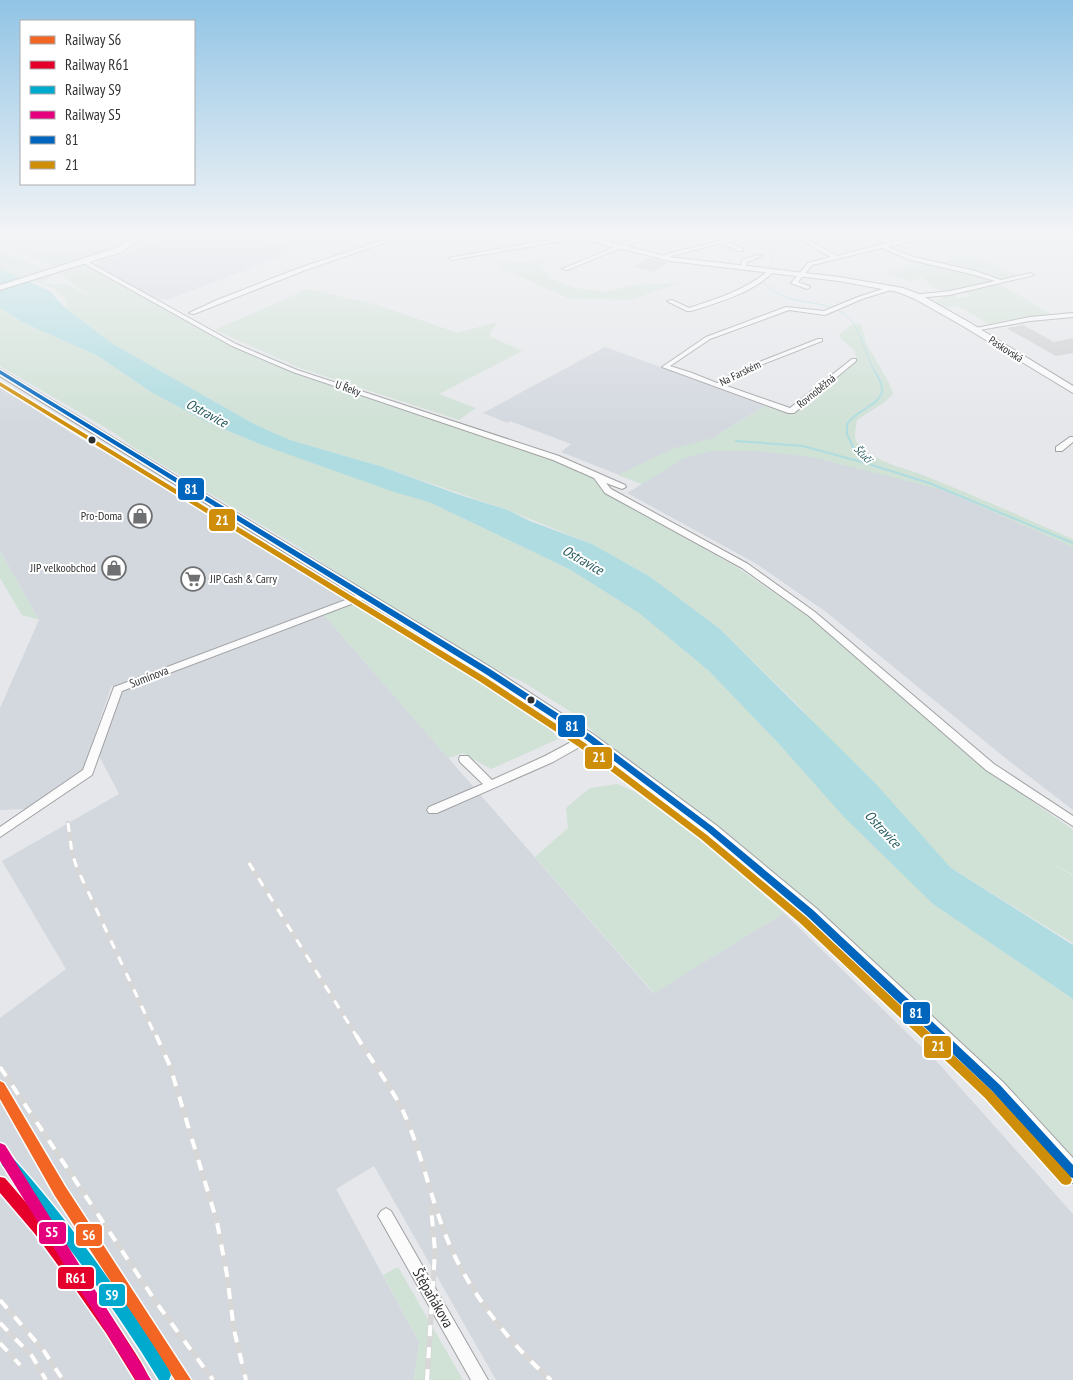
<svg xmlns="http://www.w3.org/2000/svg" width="1073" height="1380" font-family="'PT Sans Narrow',sans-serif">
	<rect width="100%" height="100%" fill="#e5e7ea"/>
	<path fill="#d3d8df" d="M184,232H245L289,248L286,250L293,252L167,300L151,297L96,265L101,261Z
		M605,347L766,405L714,437L775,442L922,480L1073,547V810L1009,761L826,612L755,563L627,493L642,484L561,452L571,444L510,421L508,423L483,413Z
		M0,382L49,413L44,416L99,450H104L111,456L115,454L349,599L111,687L82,773L27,809L0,810V708L39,620L0,551Z
		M323,614L653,993L784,913L940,1065L1073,1214V1380H496L374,1166L336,1189L419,1342L414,1380H0V1018L66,969L2,861L119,794L99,756L119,697L126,688Z"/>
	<path fill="#d0e1d6" d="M0,232H127L140,235L118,248L58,268L0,245Z
		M912,232H998L985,235L962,234L941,241Z
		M0,251L46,270C22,277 23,280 0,269Z
		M967,256L1021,275L1005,279L978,271L937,263Z
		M542,259L552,261L538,264L549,275L548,278L575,288L607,292L632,285L681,283L630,300L568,298L503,269L493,261L532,262Z
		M922,263L976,275L992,281L947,292L931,287L923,277L910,281L885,272Z
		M82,265L88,266L234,345L295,371L597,476L596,481L618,493V500L738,568L809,617L973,760L1073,830V875L1044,858L1073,876V943L951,868L795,702L720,629L649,576L592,544L508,510L383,467L290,440L256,425L113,344L65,308L67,301C55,286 48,286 31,280L51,275L52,277L44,280L43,283L54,285L65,283L91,297L60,274Z
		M998,283L1055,316L1020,318L989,324L958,306L943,308L934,302L950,294L958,298L971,296L963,291Z
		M308,289L377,305L458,333L497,322L489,336L522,351L439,394L476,408L459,420L300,368L215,330Z
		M0,307L22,322L98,356L151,392L207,422L262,445L429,502L569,569L639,613L709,671L933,904L1073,999V1162L1037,1122L914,999L806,899L598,736L573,713L523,682L482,663L353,583L300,548L133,447L113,432L0,366Z
		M861,324L866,343L890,385L893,394L885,402L857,420C856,429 852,438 859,445C874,462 908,469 928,477C977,497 1025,518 1073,539V547L943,490L812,457L754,451H712L685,458L642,484L618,475L674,448L713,438L766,405L791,414L857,360L854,350L840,338L839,335L850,325Z
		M0,551L39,620H40L22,615L0,578Z
		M354,603L460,660L491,689L546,724L558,739L491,769L463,753L448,758L323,614Z
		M617,784L635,792L704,842L784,913L654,993L535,857L568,828L566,808L590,788Z
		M398,1267L463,1380H414L419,1342L383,1275Z"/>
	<path fill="#afdce0" d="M0,269L50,291L65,308L113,344L256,425L290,440L383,467L457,494L508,510L530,521L592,544L649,576L720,629L875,783L951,868L1073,945V999L933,904L844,817L780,745L709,671L639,613L569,569L429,502L394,492L262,445L207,422L151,392L98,356L22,322L0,307Z"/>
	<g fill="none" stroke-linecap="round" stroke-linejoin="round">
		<path stroke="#afdce0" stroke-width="1" d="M756,232C774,241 778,249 770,268
			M764,282C785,309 823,296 847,316C861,327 864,355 875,371
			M0,309H3"/>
		<path stroke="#afdce0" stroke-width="2" d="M874,370C898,405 863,402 847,424V434L854,449L872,465L929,483L1073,543
			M736,441L803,446L869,464"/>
	</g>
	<path fill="#cdcfd1" d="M648,258L668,263L653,272L634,267Z
		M1023,325L1054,342L1073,338V353L1056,356L1006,328Z"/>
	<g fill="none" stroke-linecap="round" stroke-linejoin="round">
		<g stroke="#a0a1a3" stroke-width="2">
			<path id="street" d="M408,232H416L303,271L194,314L189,313L217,300L299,268Z
				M669,232H679L633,243L567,270L562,269L629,241Z
				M754,232H763L728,242L743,249V251H739L722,243L671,256L664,260L661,258L667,254Z
				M787,232H794L837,256L887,243L857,232H865L893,242L920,235L922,236V238L888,247L914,257L975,271L1001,280L1031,273L1034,275L950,295L915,298L912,296L913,295L950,291L995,281L971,274L910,260L882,248L812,265L798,282L809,286L810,287L807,289L791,283L808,263L831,257Z
				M578,235L580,236V238L451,260L448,258Z
				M758,255L763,256L747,262L745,268H741L742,260Z
				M85,260L236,344L297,370L559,456L625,485L626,487L622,489L606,483L611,489L748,564L815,612L994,764L1073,816V826L986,770L809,616L742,568L605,493L594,478L553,460L293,372L232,346L83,263L82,262Z
				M770,269L775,270C754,293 719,302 691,311H687L667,301L672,300L689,308C717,299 748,289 770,269Z
				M892,286L894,287V289L862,299L825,315L789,310L710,339L670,366L692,373L717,383L744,368L818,339H822V341L748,370L724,385L790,408L852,359H856V361L794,413H788L662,367L706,337L786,307L824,311L858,297Z
				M1073,313V317L1030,321L974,331L971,329L1030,317Z
				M1070,437H1073V442L1062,451H1056V447Z
				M364,593L369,596L367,598L122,691L92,775L0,837V827L83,770L114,687Z
				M588,733L592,734L593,737L592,740L553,762L437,813H429L427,810L429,807L483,784L460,762L459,759L460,756H468L492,780L545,756Z
				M386,1208L391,1211L488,1380H471L381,1221L378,1216L381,1211Z"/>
		</g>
		<g stroke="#a0a1a3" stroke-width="2">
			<path id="secondary" d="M142,232H151L122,252L0,290V285L116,248Z
				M555,232H568L670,257L839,277L903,288L921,295L967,321L1073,386V393L961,325L915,299L898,292L839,281L670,261Z
				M0,369L492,668L593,734L716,825L816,908L1003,1082L1073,1158V1183L1066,1180L989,1094L804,918L704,833L583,740L482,674L0,376Z"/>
		</g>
		<use href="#street" fill="#fbfbfc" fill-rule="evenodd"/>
		<use href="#secondary" fill="#fbfbfc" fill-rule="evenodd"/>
		<g stroke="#d7d7d7" stroke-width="5">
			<path id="rail-far1" d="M68,823L72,853L77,868L156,1037
				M249,863L357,1037"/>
		</g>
		<g stroke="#d7d7d7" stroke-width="5.5">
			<path id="rail" d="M156,1035L170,1066L217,1222L227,1275L234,1330L246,1380
				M356,1035C371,1060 389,1084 402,1109C423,1154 431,1203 451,1248C473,1297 511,1345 551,1380
				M0,1067L158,1305L213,1380
				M0,1300L44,1351L63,1380
				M0,1323L32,1356L46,1380
				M0,1343L20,1365
				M427,1380L435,1251L431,1207"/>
		</g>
		<use href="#rail-far1" stroke="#fff" stroke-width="3" stroke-dasharray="9" stroke-linecap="butt"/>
		<use href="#rail" stroke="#fff" stroke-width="4" stroke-dasharray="11" stroke-linecap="butt"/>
		<g stroke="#fff" stroke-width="3">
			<path id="bus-1" d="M0,370L490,669L591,735L713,827L813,910L1000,1085L1073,1165V1178L1069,1177L992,1091L807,916L707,831L585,739L484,673L0,374Z"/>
		</g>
		<g stroke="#fff" stroke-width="3">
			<path id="bus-2" d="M0,382L485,677L585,743L707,835L806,917L993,1092L1070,1176L1072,1180L1070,1184L1066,1185L1062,1184L985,1098L800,923L701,839L579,747L479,681L0,386Z"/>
		</g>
		<use href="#bus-1" fill="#0065bd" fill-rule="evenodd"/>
		<use href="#bus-2" fill="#cf8e0a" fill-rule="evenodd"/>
		<g stroke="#fff" stroke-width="3">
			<path id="rail-1" d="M0,1081L4,1083L65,1186L191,1380H175L55,1196L0,1099Z"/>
		</g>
		<g stroke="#fff" stroke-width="3">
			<path id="rail-2" d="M0,1177L5,1178C47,1226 86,1277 121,1331C131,1347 143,1363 150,1380H135L106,1333L71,1283L35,1234L0,1193Z"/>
		</g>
		<g stroke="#fff" stroke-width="3">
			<path id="rail-3" d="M7,1155L12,1157C71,1223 122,1295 169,1370L171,1375L169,1380H159C112,1304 61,1233 2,1165L1,1161L2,1157Z"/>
		</g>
		<g stroke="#fff" stroke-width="3">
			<path id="rail-4" d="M0,1143L5,1145L151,1380H136L0,1161Z"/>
		</g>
		<use href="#rail-1" fill="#f26522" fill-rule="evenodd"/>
		<use href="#rail-2" fill="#e4002b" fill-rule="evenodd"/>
		<use href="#rail-3" fill="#00a9ce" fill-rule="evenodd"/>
		<use href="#rail-4" fill="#e5007d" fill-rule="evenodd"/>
	</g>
	<linearGradient id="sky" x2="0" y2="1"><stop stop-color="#91c4e5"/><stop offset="0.55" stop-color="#f3f4f6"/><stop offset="1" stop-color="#f3f4f6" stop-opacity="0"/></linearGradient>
	<rect width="1073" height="425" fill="url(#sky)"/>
	<defs>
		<g id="shop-ring" transform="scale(1.25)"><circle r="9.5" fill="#fff" stroke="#6f7072" stroke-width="1.5"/><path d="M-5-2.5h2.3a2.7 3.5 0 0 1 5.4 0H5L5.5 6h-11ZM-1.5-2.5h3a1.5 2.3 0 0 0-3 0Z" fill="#6f7072"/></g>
		<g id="supermarket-ring" transform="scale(1.25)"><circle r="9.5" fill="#fff" stroke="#6f7072" stroke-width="1.5"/><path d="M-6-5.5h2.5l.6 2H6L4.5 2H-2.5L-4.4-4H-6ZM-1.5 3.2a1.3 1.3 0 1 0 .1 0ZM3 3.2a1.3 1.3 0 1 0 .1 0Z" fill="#6f7072"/></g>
	</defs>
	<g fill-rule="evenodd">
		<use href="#shop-ring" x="140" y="516"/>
		<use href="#shop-ring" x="114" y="568"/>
		<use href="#supermarket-ring" x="193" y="579"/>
	</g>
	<g fill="#2f3032" stroke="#fff" stroke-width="2">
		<circle cx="92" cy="440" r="4.5"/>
		<circle cx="531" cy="700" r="4.5"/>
	</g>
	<g text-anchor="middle" stroke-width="4" stroke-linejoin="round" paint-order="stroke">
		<g font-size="11" fill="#2f3032" stroke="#fff">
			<text transform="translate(1006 349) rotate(33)" y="4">Paskovská</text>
			<text transform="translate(740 373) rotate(-26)" y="4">Na Farském</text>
			<text transform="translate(348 388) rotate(19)" y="4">U Řeky</text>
			<text transform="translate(816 391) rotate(-39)" y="4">Rovnoběžná</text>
		</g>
		<g font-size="11" font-style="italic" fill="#255a5d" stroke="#fff">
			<text transform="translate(863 454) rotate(45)" y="4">Ščučí</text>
		</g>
		<g font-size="12" fill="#2f3032" stroke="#fff" text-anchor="end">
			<text x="122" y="520">Pro-Doma</text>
			<text x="96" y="572">JIP velkoobchod</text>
			<text x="210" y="583" text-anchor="start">JIP Cash &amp; Carry</text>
		</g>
		<g font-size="12" fill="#2f3032" stroke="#fff">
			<text transform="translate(149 677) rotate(-21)" y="4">Sumínova</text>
		</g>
		<g font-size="14" font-style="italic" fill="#255a5d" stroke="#fff">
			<text transform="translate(207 413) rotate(28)" y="5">Ostravice</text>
			<text transform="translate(583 560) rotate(30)" y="5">Ostravice</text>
			<text transform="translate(883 829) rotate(47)" y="5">Ostravice</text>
		</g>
		<g font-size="15" fill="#2f3032" stroke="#fff">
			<text transform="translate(433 1298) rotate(60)" y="5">Štěpaňákova</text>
		</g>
	</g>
	<g stroke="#fff" stroke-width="2">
		<rect x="177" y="477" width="28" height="24" rx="5" fill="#0065bd"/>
		<rect x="208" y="508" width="28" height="24" rx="5" fill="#cf8e0a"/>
		<rect x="557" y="714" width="29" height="24" rx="5" fill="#0065bd"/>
		<rect x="584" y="746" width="29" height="24" rx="5" fill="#cf8e0a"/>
		<rect x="902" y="1001" width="29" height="24" rx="5" fill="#0065bd"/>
		<rect x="923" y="1035" width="29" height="24" rx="5" fill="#cf8e0a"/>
		<rect x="38" y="1221" width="29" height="24" rx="5" fill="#e5007d"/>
		<rect x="75" y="1223" width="28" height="24" rx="5" fill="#f26522"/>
		<rect x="57" y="1266" width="38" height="24" rx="5" fill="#e4002b"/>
		<rect x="98" y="1283" width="28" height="24" rx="5" fill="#00a9ce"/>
	</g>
	<g font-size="14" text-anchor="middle" font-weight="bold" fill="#fff">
		<text x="191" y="494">81</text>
		<text x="222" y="525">21</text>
		<text x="572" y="731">81</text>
		<text x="599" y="762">21</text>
		<text x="916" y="1018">81</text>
		<text x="938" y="1051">21</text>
		<text x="52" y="1237">S5</text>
		<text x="89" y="1240">S6</text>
		<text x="76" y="1283">R61</text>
		<text x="112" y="1300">S9</text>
	</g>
	<rect x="20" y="20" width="175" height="165" fill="#ffffff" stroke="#acacad"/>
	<rect x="30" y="36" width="25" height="8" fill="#f26522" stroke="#acacad"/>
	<text x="65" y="45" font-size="15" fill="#2f3032">Railway S6</text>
	<rect x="30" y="61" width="25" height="8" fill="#e4002b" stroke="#acacad"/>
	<text x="65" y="70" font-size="15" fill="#2f3032">Railway R61</text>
	<rect x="30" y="86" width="25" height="8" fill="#00a9ce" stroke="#acacad"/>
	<text x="65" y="95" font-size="15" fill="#2f3032">Railway S9</text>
	<rect x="30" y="111" width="25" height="8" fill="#e5007d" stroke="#acacad"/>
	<text x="65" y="120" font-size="15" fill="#2f3032">Railway S5</text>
	<rect x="30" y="136" width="25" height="8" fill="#0065bd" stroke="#acacad"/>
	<text x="65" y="145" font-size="15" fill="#2f3032">81</text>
	<rect x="30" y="161" width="25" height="8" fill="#cf8e0a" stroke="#acacad"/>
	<text x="65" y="170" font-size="15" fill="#2f3032">21</text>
</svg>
